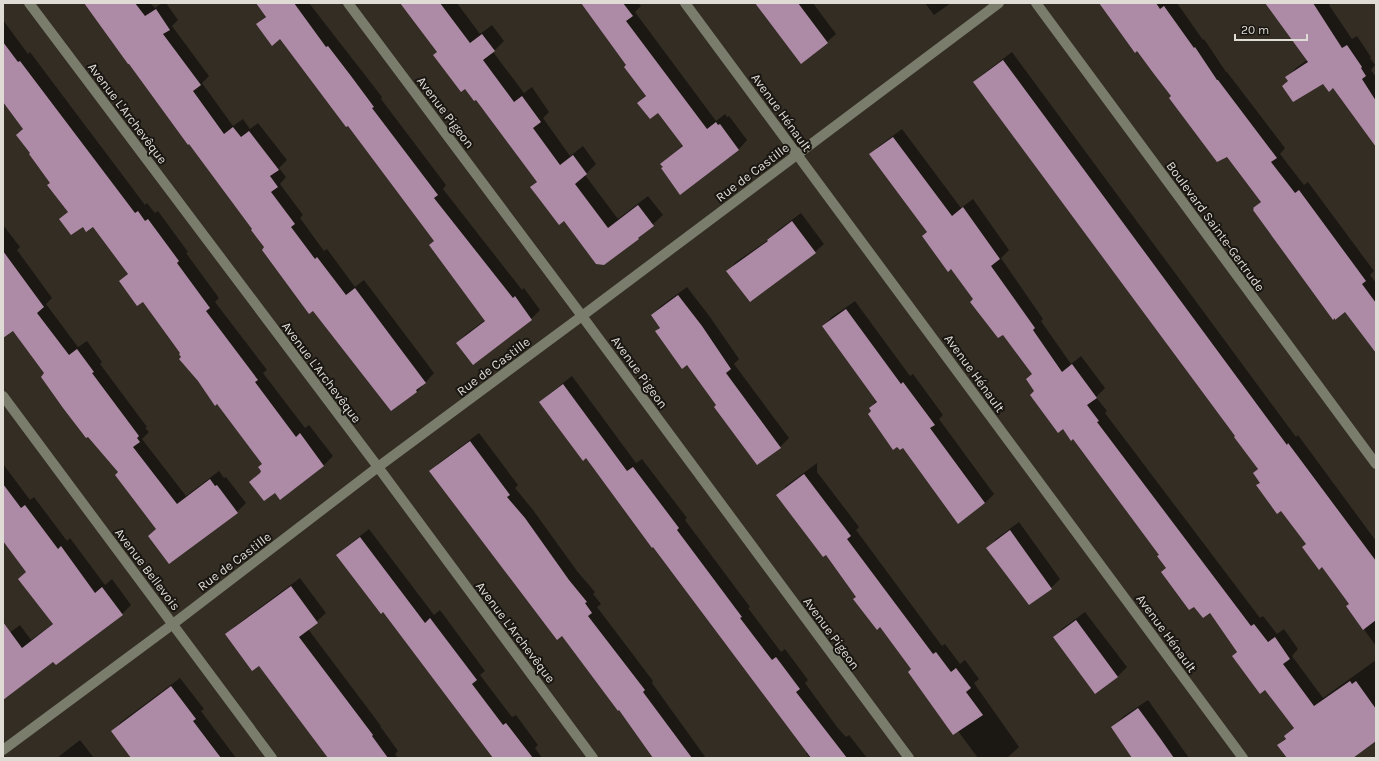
<svg xmlns="http://www.w3.org/2000/svg" width="1379" height="761" font-family="Karla,sans-serif">
	<rect width="100%" height="100%" fill="#342d24"/>
	<path fill="#0007" d="M84,3H150L155,8L162,3H166L178,20L172,26L209,76L202,83L233,126L243,119L250,129L258,123L287,160L279,168L286,177L280,184L303,215L300,218L324,251L327,249L355,287L364,280L434,373L417,392L265,247L254,229Z
		M257,3H309L382,97L381,99L446,185L443,189L522,290L524,288L540,310L531,319L473,363L458,343L466,334L485,320L435,241L348,125L280,38L257,24L267,15Z
		M402,3H457L480,34L492,25L504,41L493,52L524,93L532,87L549,112L543,118L570,156L583,146L596,164L585,175L618,219L648,196L663,215L638,238L604,264L564,220L532,187L538,181L476,99L438,52Z
		M582,3H638L641,6L635,12L716,121L725,114L727,117L729,116L747,140L739,149L680,194L661,164L683,145L658,112L638,103L646,95L627,65Z
		M757,3H813L836,34L827,42Z
		M925,3H951L934,15Z
		M1100,3H1177L1203,40L1204,39L1226,72H1227L1285,148L1280,154L1304,185L1308,182L1374,271L1370,275L1376,283V352L1346,311L1254,208L1262,201L1227,155L1172,96Z
		M1266,3H1331L1329,5L1352,39L1357,36L1371,57L1370,58L1375,65L1371,70L1376,77V146L1333,87L1323,82L1289,81L1287,77L1296,68L1307,60Z
		M3,20L28,54L30,52L145,205L147,203L155,213L158,211L188,252L186,253L219,298L215,302L267,370L263,373L305,428L309,425L333,456L324,465L280,498L276,492L251,482L262,471L263,464L183,356L182,353L143,300L120,281L129,273L93,225L84,226L61,219L69,211L51,183L24,129L3,100Z
		M1012,52L1296,437L1298,435L1376,541V646L1347,606L1350,603L1254,473L1258,468L1236,436L974,83L983,74Z
		M902,129L961,208L973,199L1009,250L1001,258L1043,319L1041,321L1071,364L1081,356L1105,388L1096,397L1107,411L1105,413L1260,618L1263,616L1277,634L1284,629L1298,649L1292,656L1323,698L1376,660V734L1343,758H1288L1278,745L1286,738L1285,736L1294,727L1265,689L1233,656L1237,651L1210,612L1167,568L1160,554L1074,438L1035,391L1033,373L1003,334L974,299L928,231L871,154L879,146Z
		M801,213L824,244L815,252L728,271L736,262L771,238L777,231Z
		M3,225L20,247L17,250L52,298L46,304L78,347L87,341L102,362L100,364L147,427L145,428L149,432L142,439L186,496L219,471L224,478L226,477L246,503L237,512L157,528L119,472L46,373L13,329L3,324Z
		M687,287L710,317L739,359L734,364L789,438L780,447L757,464L717,405L687,364L656,331L660,327L652,315L661,306Z
		M855,301L910,376L913,374L943,415L939,419L994,494L985,503L958,522L903,447L870,408L877,400L823,326L832,317Z
		M572,376L636,463L642,459L687,518L685,520L750,607L748,608L781,652L785,649L808,680L805,683L837,727L846,737L849,735L867,758H810L806,753L808,752L587,457L540,402L549,394Z
		M479,433L518,485L515,488L533,510L577,571L595,592L593,594L601,604L597,607L653,681L652,683L706,758H655L619,709L562,635L431,471L439,463Z
		M817,463V472L859,527L856,530L942,646L945,644L960,664L965,660L979,679L974,683L1019,747L1007,758H978L826,554L778,495L786,486Z
		M3,464L30,500L34,497L67,541L70,538L105,585L112,579L131,605L122,614L56,664L54,661L3,699V630L8,634L20,625L31,640L54,623L19,579L27,571L3,527Z
		M1019,522L1060,579L1051,588L1029,604L988,548L996,539Z
		M369,529L434,615L440,610L485,671L480,675L512,717L516,715L538,745L535,748L542,758H495L383,611L338,555L346,547Z
		M300,578L326,613L308,629L381,726H380L398,751L395,754L398,758H329L260,665L227,635L235,626Z
		M1085,612L1127,667L1118,676L1095,693L1054,637L1063,628Z
		M180,678L204,709L201,711L236,758H132L112,731L121,722Z
		M1148,700L1189,758H1152L1115,725L1124,716Z
		M80,740L94,758H57Z"/>
	<path fill="#ad8aa5" d="M84,3H135L145,16L156,9L170,30L163,34L201,85L193,91L224,134L233,127L241,137L249,131L279,170L270,176L278,187L271,192L295,224L291,227L315,259L317,257L346,295L355,288L396,343L426,383L416,390L417,392L391,411L313,311L309,314L262,250L264,247L251,230L252,229L189,144L188,145L129,64H128Z
		M256,3H294L326,47L328,46L351,76L374,107L372,108L438,195L434,198L513,298L515,296L532,320L473,365L456,343L485,321L429,245L434,241L348,126L346,127L280,39L272,46L256,24L266,17Z
		M400,3H440L470,43L482,34L495,51L483,60L514,102L522,96L541,122L533,128L560,165L573,155L587,174L575,184L608,228L638,205L654,226L638,238L639,239L604,265L596,264L564,221L559,225L537,196L530,187L537,182L476,100L474,101L465,89L461,92L433,55L437,52Z
		M581,3H623L633,16L626,21L707,129L716,122L718,125L720,124L739,150L680,195L661,168L663,167L660,164L683,146L658,113L650,119L637,103L646,96L624,67L626,65Z
		M755,3H798L828,43L801,64Z
		M1099,3H1156L1160,9L1164,6L1194,48L1195,47L1217,80H1218L1277,158L1271,162L1295,193L1299,190L1366,281L1362,284L1376,303V353L1345,312L1335,320V318L1333,320L1253,210L1254,209L1253,208L1261,202L1227,157L1217,162L1169,98L1171,96L1154,74L1137,51L1135,53Z
		M1265,3H1313L1342,48L1347,45L1362,67L1361,68L1366,76L1362,79L1376,101V147L1333,88L1329,92L1323,84L1293,102L1282,86L1288,81L1285,77L1308,62Z
		M3,42L18,62L20,61L135,213L138,211L145,221L148,219L179,261L177,263L210,308L206,311L258,380L255,382L296,437L300,433L324,466L280,500L275,493L264,501L249,482L260,473L261,471L258,467L262,464L217,404L215,406L198,381L179,359L181,357L179,354L180,353L143,302L137,306L119,281L128,274L93,227L86,232L83,227L71,235L59,219L68,212L47,185L50,183L29,154L30,153L16,135L23,129L3,102Z
		M1003,60L1287,445L1288,443L1376,561V620L1363,630L1346,606L1349,604L1322,567L1319,570L1302,547L1306,544L1281,511L1277,514L1256,485L1260,483L1253,473L1258,469L1234,437L1235,436L973,82Z
		M893,137L952,216L963,207L1000,259L991,266L1035,328L1033,330L1062,372L1072,364L1097,398L1087,405L1099,421L1097,422L1251,626L1254,624L1268,642L1275,637L1290,659L1283,664L1314,706L1350,681L1352,684L1356,681L1376,709V741L1353,758H1287L1277,745L1286,739L1284,736L1294,728L1265,690L1260,694L1232,656L1237,652L1210,613L1203,618L1194,607L1189,610L1161,572L1166,568L1157,556L1159,555L1073,439L1071,441L1063,429L1058,433L1030,395L1034,391L1026,379L1032,374L1003,335L998,338L970,302L973,299L951,269L948,272L922,236L927,232L869,154Z
		M792,221L816,253L750,302L726,271L768,241L767,240Z
		M3,251L44,307L37,313L69,355L77,349L94,372L92,373L139,436L137,438L140,442L133,447L177,504L210,479L215,486L217,485L238,513L169,564L148,536L156,529L115,475L118,472L88,437L86,438L63,408L41,377L44,373L13,331L3,338Z
		M678,295L702,326L731,369L726,373L781,448L757,465L714,407L716,405L687,365L682,369L655,331L660,328L651,315Z
		M846,309L901,384L903,382L935,425L930,428L985,503L958,524L903,448L900,450L897,447L893,450L868,414L871,411L869,408L877,402L822,326Z
		M563,384L627,471L633,467L679,528L677,530L742,617L740,618L772,660L776,657L800,689L796,692L847,758H811L653,547L652,548L586,458L583,461L539,402Z
		M470,441L510,495L507,497L525,518L569,580L587,602L585,603L592,613L588,616L645,690L643,692L692,758H653L619,710L618,711L562,636L557,640L429,471Z
		M804,474L851,536L847,539L933,654L936,652L951,672L956,668L971,688L966,692L983,715L953,735L908,672L911,669L880,627L877,630L853,599L856,597L826,555L823,557L776,495Z
		M3,484L21,508L25,505L58,549L61,546L95,593L102,587L123,615L56,665L53,662L3,700V622L22,648L53,624L18,579L26,572L3,541Z
		M1010,530L1052,589L1029,605L986,548Z
		M360,537L425,623L430,618L477,680L472,684L503,725L506,723L533,758H493L383,612L381,614L336,555Z
		M291,586L318,623L299,637L373,735L372,736L388,758H328L259,666L252,671L225,634Z
		M1076,620L1118,677L1095,694L1053,637Z
		M171,686L196,719L193,721L221,758H131L111,731Z
		M1138,708L1160,738L1174,758H1132L1111,727Z"/>
	<g fill="none" stroke-linecap="round" stroke-linejoin="round">
		<path stroke="#7a7d6c" stroke-width="10" d="M29,3L378,467L593,758
			M348,3L582,316L909,758
			M685,3L1243,758
			M1036,3L1376,464
			M3,396L272,758
			M3,750L173,624L378,467L582,316L999,3"/>
	</g>
	<g text-anchor="middle" stroke-width="4" stroke-linejoin="round" paint-order="stroke">
		<g font-size="13" fill="#dfdbd5" stroke="#191612">
			<text transform="translate(446 112) rotate(53)" y="5">Avenue Pigeon</text>
			<text transform="translate(782 112) rotate(54)" y="5">Avenue Hénault</text>
			<text transform="translate(128 113) rotate(53)" y="5">Avenue L'Archevêque</text>
			<text transform="translate(752 172) rotate(-37)" y="5">Rue de Castille</text>
			<text transform="translate(1216 226) rotate(54)" y="5">Boulevard Sainte-Gertrude</text>
			<text transform="translate(493 366) rotate(-37)" y="5">Rue de Castille</text>
			<text transform="translate(322 372) rotate(53)" y="5">Avenue L'Archevêque</text>
			<text transform="translate(640 372) rotate(54)" y="5">Avenue Pigeon</text>
			<text transform="translate(975 373) rotate(54)" y="5">Avenue Hénault</text>
			<text transform="translate(234 561) rotate(-37)" y="5">Rue de Castille</text>
			<text transform="translate(148 569) rotate(53)" y="5">Avenue Bellevois</text>
			<text transform="translate(516 632) rotate(53)" y="5">Avenue L'Archevêque</text>
			<text transform="translate(832 633) rotate(54)" y="5">Avenue Pigeon</text>
			<text transform="translate(1167 633) rotate(54)" y="5">Avenue Hénault</text>
		</g>
	</g>
	<rect width="1379" height="761" fill="none" stroke="#dfdbd5" stroke-width="8"/>
	<path d="M1235 34v6h72v-6" fill="none" stroke="#dfdbd5" stroke-width="2"/>
	<text x="1241" y="34" font-size="12" fill="#dfdbd5" stroke="#191612" stroke-width="3" paint-order="stroke">20 m</text>
</svg>
